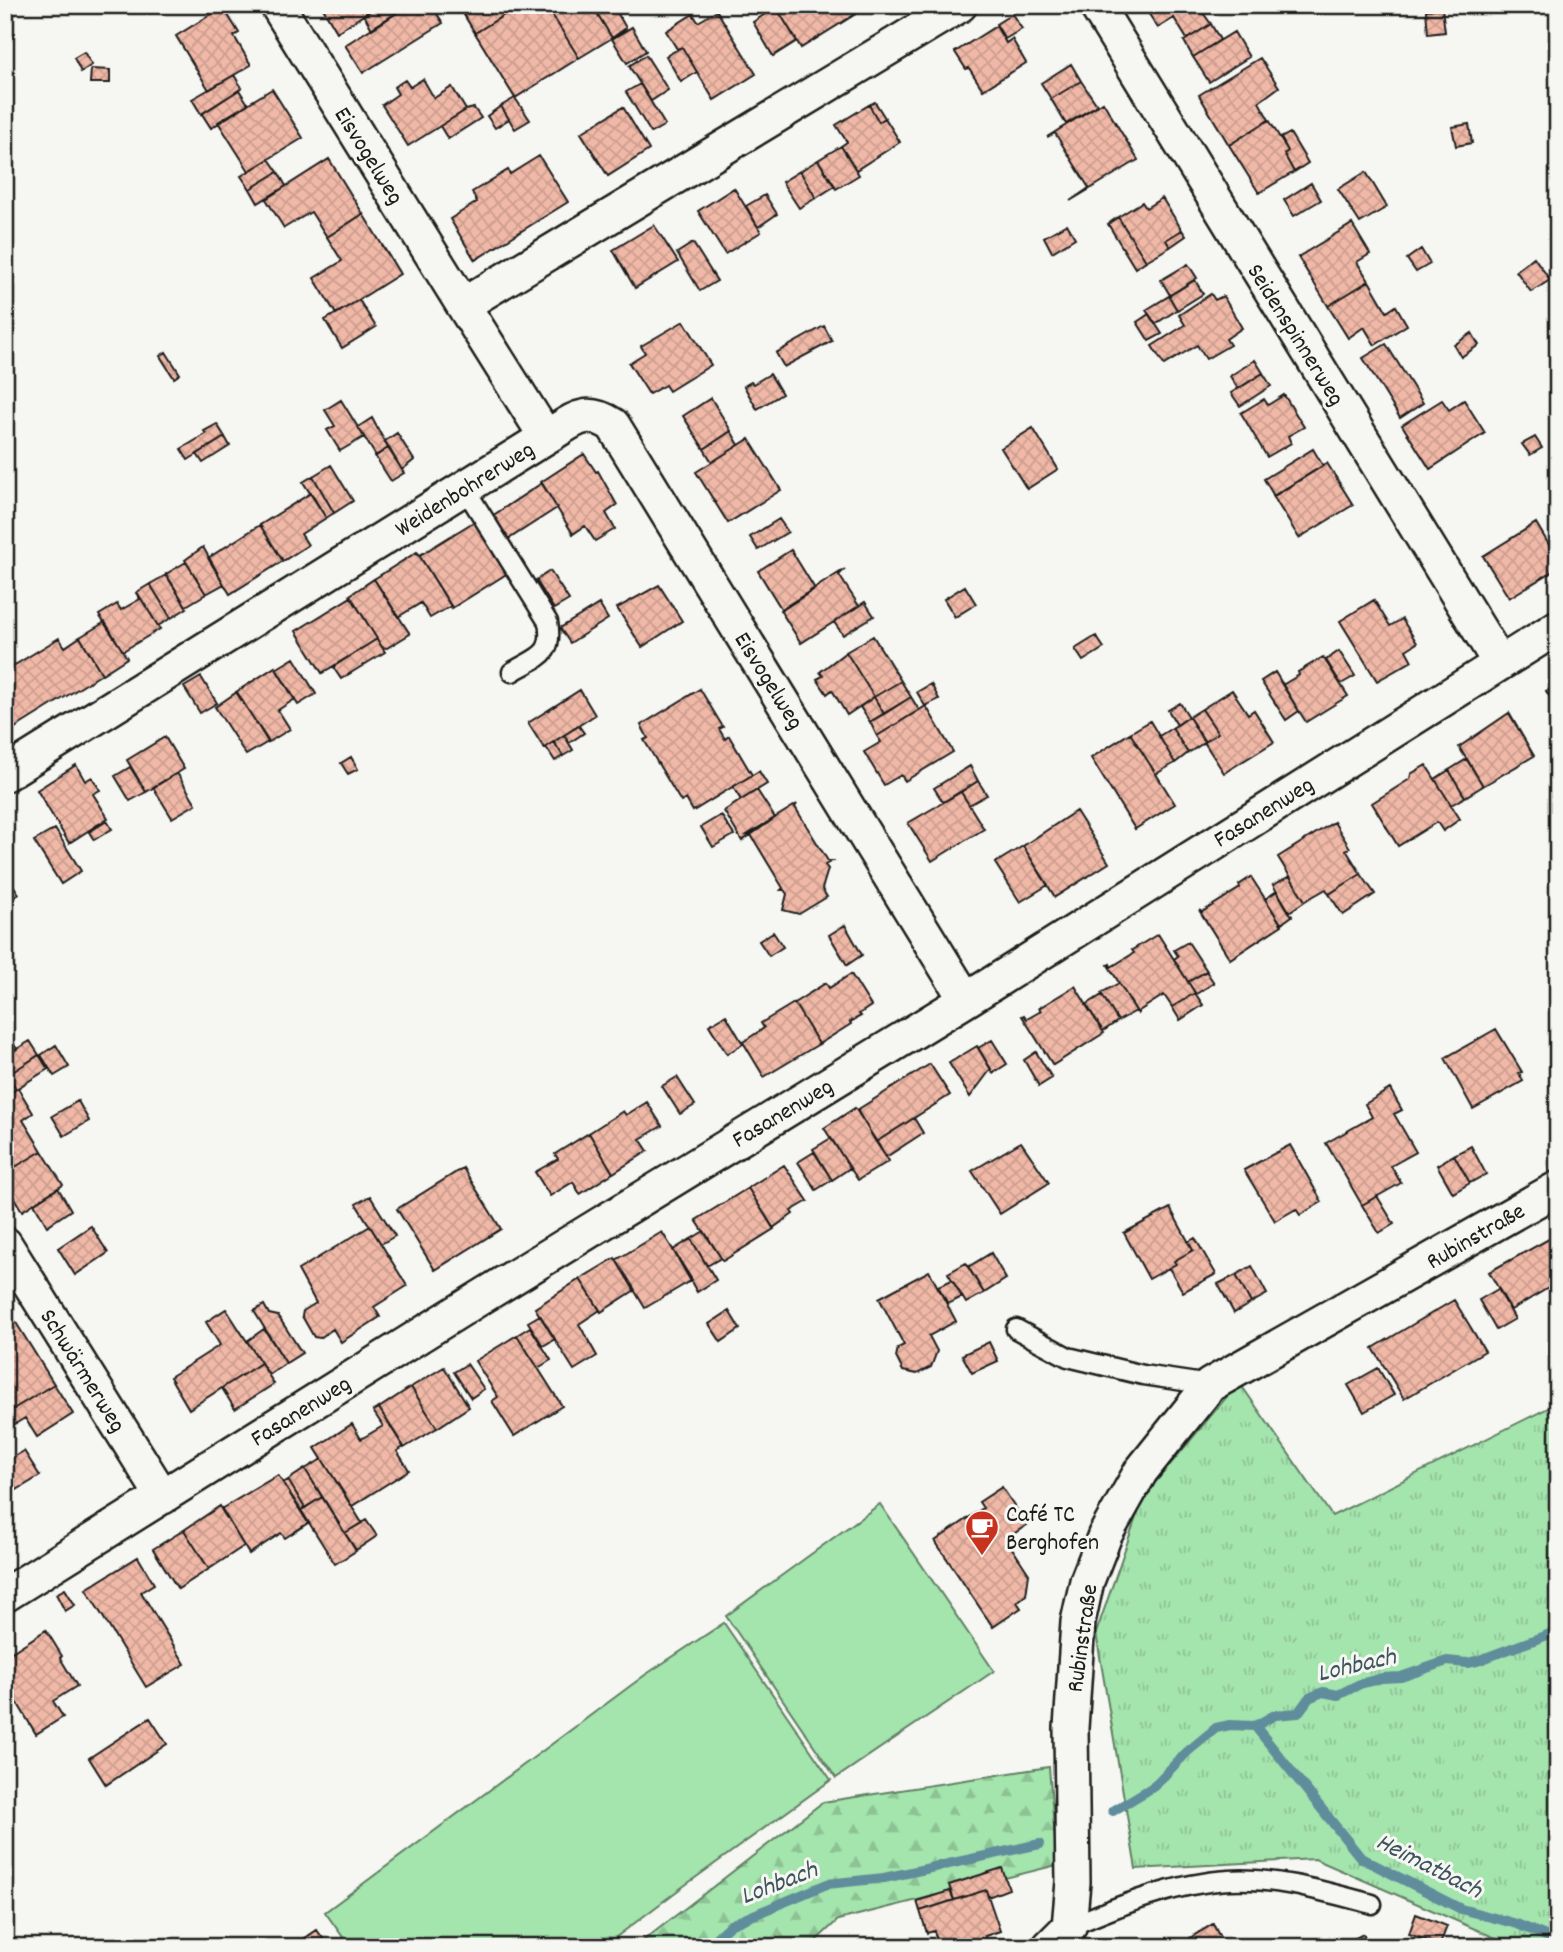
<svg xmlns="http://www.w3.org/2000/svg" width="1563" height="1952" font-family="Dekko,sans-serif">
	<defs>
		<pattern id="forest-firs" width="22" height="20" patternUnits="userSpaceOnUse" patternTransform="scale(1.75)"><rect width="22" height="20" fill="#a4e4ad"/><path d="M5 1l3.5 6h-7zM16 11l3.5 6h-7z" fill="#8dc394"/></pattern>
		<pattern id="park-tufts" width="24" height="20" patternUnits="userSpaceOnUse" patternTransform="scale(1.75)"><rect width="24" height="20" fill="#a4e4ad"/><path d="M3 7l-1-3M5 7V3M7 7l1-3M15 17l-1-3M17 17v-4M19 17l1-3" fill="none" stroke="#8dc394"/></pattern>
		<pattern id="building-cross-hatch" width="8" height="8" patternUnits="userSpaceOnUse" patternTransform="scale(1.75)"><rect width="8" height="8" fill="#f0b8a7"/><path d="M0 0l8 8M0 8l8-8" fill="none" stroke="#cd9e8f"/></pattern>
	</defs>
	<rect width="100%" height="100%" fill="#f6f6f2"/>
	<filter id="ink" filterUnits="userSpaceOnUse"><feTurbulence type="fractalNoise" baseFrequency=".0143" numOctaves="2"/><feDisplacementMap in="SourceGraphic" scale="14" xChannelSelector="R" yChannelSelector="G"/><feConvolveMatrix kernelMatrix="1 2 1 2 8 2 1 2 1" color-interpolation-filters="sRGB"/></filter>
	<g filter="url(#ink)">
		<path fill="#a4e4ad" stroke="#608064" stroke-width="2" d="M880,1504L994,1671L836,1778L726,1616Z
			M724,1623L831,1780L677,1891L603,1947H350L325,1912L645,1675Z"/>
		<path fill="url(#forest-firs)" stroke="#608064" stroke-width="2" d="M1049,1767L1057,1865L838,1920L809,1947H635L823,1802Z"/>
		<path fill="url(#park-tufts)" stroke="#608064" stroke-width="2" d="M1239,1382L1332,1516L1558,1403V1947H1516L1315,1859L1136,1869L1096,1633L1143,1497Z"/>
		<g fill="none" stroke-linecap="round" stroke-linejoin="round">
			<path stroke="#618d9b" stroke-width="10" d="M1255,1726L1361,1858L1461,1909L1517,1924L1558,1941
				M1113,1811L1153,1787L1187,1752L1216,1728L1230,1725L1255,1726L1275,1715L1298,1713L1309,1698L1323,1692L1338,1695L1360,1684L1382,1678L1401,1677L1447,1661L1467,1663L1477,1661L1558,1631
				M706,1947L730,1925L827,1884L884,1878L1040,1844"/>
		</g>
		<path fill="url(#building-cross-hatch)" stroke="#1c1c1c" stroke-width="2" d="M321,5H379L337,32Z
			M379,5H409L372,29L364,15Z
			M409,5H431L443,23L363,73L345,45Z
			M458,5H520L475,33Z
			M520,5H546L579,58L515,98L475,33Z
			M546,5H592L612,38L579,58Z
			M592,5H613L626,28L612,38Z
			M778,5H870L801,48L776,7Z
			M1143,5H1209L1201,10L1211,24L1187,39L1174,18L1158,28Z
			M223,7L239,33L234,36L251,65L209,90L176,36Z
			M776,7L797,41L773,56L753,22Z
			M1442,8L1445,32L1428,34L1426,10Z
			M717,11L756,74L714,100L682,47L677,49L666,31L693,14L698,22Z
			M1012,14L1022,29L1005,39L996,24Z
			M1211,24L1220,40L1193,57L1184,41Z
			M996,26L1006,43L1012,39L1026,63L983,90L969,68L966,69L955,52Z
			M632,27L646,51L627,63L612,39Z
			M1234,32L1249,57L1209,82L1193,57Z
			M682,47L697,72L681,82L666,56Z
			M84,52L92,65L81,72L74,58Z
			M646,55L668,90L651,101L629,66Z
			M1260,58L1279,87L1259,102L1269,120L1229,145L1199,95Z
			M1071,64L1081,81L1051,99L1041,83Z
			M91,69L110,70V83H90Z
			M234,75L242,88L201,114L192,99Z
			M423,79L434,98L452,87L466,110L408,146L382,105L398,94L394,87L405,80L410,87Z
			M1081,81L1097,105L1066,124L1051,99Z
			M640,84L665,125L651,133L626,92Z
			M272,89L303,138L249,171L218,122Z
			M239,90L248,104L211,128L202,114Z
			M515,98L530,120L515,129L501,106Z
			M875,102L885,118L879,122L869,105Z
			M1103,102L1138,160L1070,201L1089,188L1055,133L1047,137Z
			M869,105L879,122L885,118L900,142L856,170L841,146L847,142L836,125Z
			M501,106L509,119L495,128L487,116Z
			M623,107L649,150L608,176L581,133Z
			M474,108L481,118L448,139L440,126L466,110Z
			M1269,120L1288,151L1284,154L1294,172L1259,193L1229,145Z
			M1469,124L1472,143L1456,146L1452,127Z
			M1290,133L1308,163L1294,172L1284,154L1288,151L1281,138Z
			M841,146L859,175L836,189L818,160Z
			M539,156L568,202L475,260L450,219L477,202L472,192L508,170L510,174Z
			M269,159L278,172L250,189L241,176Z
			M329,159L363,214L327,237L311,212L284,228L266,199Z
			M818,160L835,186L816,198L800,171Z
			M800,171L816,198L799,208L782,182Z
			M278,172L286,186L258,203L250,189Z
			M1366,172L1387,207L1360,223L1338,189Z
			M1311,183L1321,200L1294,216L1284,200Z
			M734,188L761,232L725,254L698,211Z
			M765,195L777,214L758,227L746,206Z
			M1162,198L1182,230L1166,240L1170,247L1146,261L1118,217L1142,202L1146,208Z
			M363,214L400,274L336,314L314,278L342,261L327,237Z
			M1118,217L1146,261L1135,268L1108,224Z
			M1067,224L1075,238L1052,252L1044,237Z
			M1352,224L1370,254L1357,262L1369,281L1328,306L1298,257Z
			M654,225L678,262L635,288L613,250Z
			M1182,230L1186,236L1170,247L1166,240Z
			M693,243L717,281L700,291L677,253Z
			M1421,249L1430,264L1416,272L1407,259Z
			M1534,257L1550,280L1531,292L1516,271Z
			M1188,264L1197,278L1170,295L1161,280Z
			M1195,280L1203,294L1177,310L1169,296Z
			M1369,281L1387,312L1396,306L1407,325L1375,345L1364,327L1348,338L1328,306Z
			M1211,294L1215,300L1223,296L1242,328L1226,339L1230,345L1206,359L1197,345L1164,365L1152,346L1185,325L1179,315Z
			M1169,296L1177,310L1155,324L1146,310Z
			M359,300L376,327L342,348L325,320Z
			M1149,314L1162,334L1149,341L1137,322Z
			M684,321L711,365L669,391L665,385L649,394L629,363L645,353L641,346Z
			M824,326L832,341L784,367L776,353Z
			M1472,333L1479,345L1461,357L1454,345Z
			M1386,344L1423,403L1400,418L1363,358Z
			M166,352L180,374L174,378L160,356Z
			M1255,360L1263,373L1238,389L1230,376Z
			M1263,373L1271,386L1240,406L1231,393Z
			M770,374L782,394L757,409L744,386L751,382L753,384Z
			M1284,395L1304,427L1288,436L1291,443L1267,457L1241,413L1264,399L1268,405Z
			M711,398L731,431L704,449L683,416Z
			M341,400L364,437L340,451L327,430L335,426L325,410Z
			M1442,400L1449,410L1464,400L1485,433L1430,469L1402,425Z
			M372,418L388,448L376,456L358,427Z
			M217,424L225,437L188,460L181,449L206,434L204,431Z
			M1033,428L1058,469L1027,489L1001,448Z
			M731,431L739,445L712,462L704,449Z
			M397,433L414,460L402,470L385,441Z
			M225,437L230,446L203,463L197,454Z
			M1535,437L1542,448L1530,455L1522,444Z
			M749,439L781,490L728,523L696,472Z
			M388,448L404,473L391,481L375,456Z
			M1313,449L1323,466L1274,496L1264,479Z
			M584,454L596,472L598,471L617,505L606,513L615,529L595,541L585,526L573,534L541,482Z
			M1327,463L1353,505L1299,538L1273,496Z
			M331,465L353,501L334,513L313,476Z
			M313,476L334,513L326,518L303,482Z
			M542,483L557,508L507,540L492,516Z
			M311,493L326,518L301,534L308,545L283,561L260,525Z
			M779,519L788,532L758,550L750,537Z
			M475,521L508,573L452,608L417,552L420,555Z
			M1536,523L1558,560V568L1509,598L1483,556Z
			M260,525L283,561L230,594L208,558Z
			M203,547L224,584L206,594L185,560Z
			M791,550L815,589L782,610L758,571Z
			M417,552L451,606L430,618L421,603L398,617L374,579Z
			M186,562L206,594L186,606L166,574Z
			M845,569L839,575L859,606L801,643L780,610Z
			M550,571L569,600L554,609L536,580Z
			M166,575L187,608L171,618L150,584Z
			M374,579L410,634L387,648L382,647L350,595Z
			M150,584L171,618L158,626L137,592Z
			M659,585L682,621L642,647L617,608Z
			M965,586L976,604L955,617L944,599Z
			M137,592L160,629L123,651L99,615L117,604L121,610L140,599L136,593Z
			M351,597L377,639L322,673L296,631Z
			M1374,600L1390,626L1402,619L1417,643L1406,650L1412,661L1377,681L1340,621Z
			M865,602L874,616L843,635L834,622Z
			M599,604L608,619L570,643L560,628Z
			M105,622L127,658L102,674L80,637Z
			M873,636L901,681L874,697L846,652Z
			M1096,636L1104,648L1083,661L1075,649Z
			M80,637L102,674L7,733L5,730V671L59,638L65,647Z
			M377,639L385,652L341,679L333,667Z
			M1339,651L1355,676L1341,684L1326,660Z
			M846,652L874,697L847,715L832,690L827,694L817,679L823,676L820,672Z
			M1323,657L1348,696L1306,722L1281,683L1284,684L1299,675L1298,672Z
			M294,658L316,694L298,705L276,669Z
			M275,667L295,699L278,710L290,729L269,742L236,692Z
			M1275,672L1299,711L1286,720L1261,681Z
			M201,677L217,703L200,713L184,687Z
			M901,681L911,697L884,714L874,697Z
			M931,684L939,699L925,706L917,692Z
			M1558,685V710L1546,691Z
			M700,689L723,727L719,729L725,739L729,736L752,775L693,811L686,799L681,802L644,740L648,738L641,725Z
			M580,690L595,715L544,748L528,723Z
			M1232,690L1248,714L1254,710L1274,742L1224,773L1204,742L1218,733L1202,709Z
			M237,692L268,742L246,755L215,707Z
			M874,697L884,714L870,722L860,707Z
			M911,697L919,710L877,736L870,722Z
			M1180,703L1189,717L1177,725L1168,710Z
			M926,706L953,752L905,781L901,775L884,785L864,752L881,742L877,736Z
			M1202,709L1218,733L1204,742L1189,717Z
			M1509,713L1534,756L1483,786L1459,747Z
			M1189,717L1205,742L1188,753L1172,728Z
			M1150,721L1175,763L1156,774L1130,733Z
			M579,726L584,733L569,743L564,735Z
			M1172,728L1188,753L1175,763L1159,736Z
			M1130,733L1175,804L1135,829L1091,758Z
			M564,735L573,750L563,756L554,742Z
			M165,737L184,769L146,792L127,760Z
			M554,742L563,756L555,761L546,747Z
			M351,757L358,769L348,774L341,763Z
			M1467,759L1483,786L1465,797L1449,770Z
			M76,765L85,781L92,777L100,790L93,794L108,818L69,843L37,790Z
			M1426,765L1460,819L1443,831L1437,822L1398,846L1372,803L1410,779L1411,774Z
			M970,766L978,781L943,802L934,788Z
			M130,767L146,792L130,801L115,776Z
			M1449,770L1465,797L1451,805L1435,779Z
			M759,771L767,784L741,800L733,787Z
			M177,773L196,804L172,818L153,787Z
			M978,781L987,795L969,805L961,792Z
			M757,790L775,818L742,841L724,811Z
			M961,792L984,829L932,861L908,823Z
			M797,804L795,807L828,861H832L825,865L828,869L822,889L827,897L799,914L783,910L787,894L784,890H781L783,888L751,835H747Z
			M1076,811L1109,863L1055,897L1023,846Z
			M721,815L734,835L713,847L701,827Z
			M107,821L112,829L94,840L89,832Z
			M1334,822L1350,848L1346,850L1361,874L1329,894L1326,889L1305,901L1278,857Z
			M55,829L81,871L61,884L34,841Z
			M1023,846L1048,885L1020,902L995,863Z
			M5,873L19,894L5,903Z
			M1361,874L1375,894L1343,915L1329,894Z
			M1290,876L1305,901L1289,912L1273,885Z
			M1251,877L1282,925L1230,959L1199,910L1202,912L1240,888L1239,885Z
			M1277,891L1292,916L1281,924L1265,899Z
			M845,925L862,955L847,965L829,935Z
			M773,932L783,947L769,956L759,941Z
			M1158,934L1195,993L1172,1007L1164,995L1139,1011L1138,1014L1108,965L1110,964L1111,967L1134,953L1132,950Z
			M1188,942L1207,971L1188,982L1174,959L1178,956L1174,950Z
			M1206,971L1214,983L1196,994L1188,982Z
			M851,974L871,1006L859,1014L861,1016L850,1022L851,1024L819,1044L794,1003L826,983L829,988Z
			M1119,983L1136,1011L1118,1021L1101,993Z
			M1075,986L1104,1033L1053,1065L1022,1016L1024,1015L1027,1019L1041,1011L1039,1008Z
			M1195,993L1203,1005L1180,1020L1172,1007Z
			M1102,995L1118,1021L1103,1031L1086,1005Z
			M794,1003L819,1044L764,1077L743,1042L764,1028L761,1023Z
			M726,1015L743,1044L727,1054L709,1025Z
			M1496,1029L1522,1072L1519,1073L1523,1081L1473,1109L1445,1058Z
			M5,1033L17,1049L5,1056Z
			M992,1040L1007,1064L993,1073L978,1048Z
			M30,1041L39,1055L8,1075L5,1071V1056Z
			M56,1045L69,1067L54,1076L41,1055Z
			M977,1046L991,1069L970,1097L949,1063Z
			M1036,1052L1052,1078L1039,1086L1024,1060Z
			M39,1055L48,1069L16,1089L8,1075Z
			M930,1064L950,1095L876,1142L857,1110Z
			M677,1077L695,1105L680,1114L662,1086Z
			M18,1088L33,1113L23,1120L42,1151L5,1173V1096Z
			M1390,1089L1402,1110L1394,1114L1416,1152L1391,1166L1401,1183L1362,1205L1326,1143L1372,1117L1365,1104Z
			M78,1101L89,1121L64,1136L52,1116Z
			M647,1102L662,1126L640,1139L648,1151L613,1173L589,1133L623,1111L626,1115Z
			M855,1108L889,1161L858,1180L824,1128Z
			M914,1118L923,1133L886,1157L876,1142Z
			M589,1133L613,1173L580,1194L573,1182L550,1196L535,1172L558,1159L555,1154Z
			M831,1138L850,1168L832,1180L813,1149Z
			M1021,1142L1049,1183L1000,1214L972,1171Z
			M1290,1145L1322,1202L1300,1215L1296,1209L1275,1221L1244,1170Z
			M1471,1146L1486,1174L1470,1183L1454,1155Z
			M42,1151L63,1185L22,1211L5,1183V1173Z
			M814,1152L832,1180L816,1190L798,1162Z
			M1454,1155L1470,1183L1453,1193L1437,1165Z
			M784,1165L808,1201L791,1211L793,1214L773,1228L748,1188Z
			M463,1168L501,1229L435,1270L397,1209Z
			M58,1188L71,1210L47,1226L34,1203Z
			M748,1188L774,1229L723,1261L696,1220Z
			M370,1196L395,1236L381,1244L356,1204Z
			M1377,1196L1394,1224L1379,1233L1362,1205Z
			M1170,1208L1193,1250L1174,1261L1176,1264L1149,1279L1124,1233Z
			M91,1226L108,1253L75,1275L58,1248Z
			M370,1226L407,1286L374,1307L380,1317L341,1342L333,1329L320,1338L314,1337L302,1316L303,1311L316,1303L298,1270Z
			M704,1231L721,1258L707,1266L691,1239Z
			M662,1232L692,1280L645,1308L616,1260Z
			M1558,1234V1289L1555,1284L1511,1310L1489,1272Z
			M1195,1238L1216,1274L1183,1292L1169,1268L1176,1264L1174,1261L1193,1250L1188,1242Z
			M691,1239L716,1280L697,1292L673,1250Z
			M991,1253L1006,1279L984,1293L968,1267Z
			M615,1258L635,1290L601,1312L580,1279Z
			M966,1263L984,1293L966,1303L948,1273Z
			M1252,1266L1267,1294L1251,1303L1236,1275Z
			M929,1271L956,1321L929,1336L937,1351L931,1367L917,1374L903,1371L896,1357L898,1348L904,1345L879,1298Z
			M1236,1275L1251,1303L1234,1313L1218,1284Z
			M580,1279L600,1310L579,1324L597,1356L574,1370L535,1308Z
			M952,1280L962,1297L948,1304L938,1286Z
			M1498,1289L1515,1319L1496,1330L1479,1300Z
			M1454,1300L1485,1351L1404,1399L1373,1348Z
			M264,1305L269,1314L278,1316L302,1353L286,1363L254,1311Z
			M226,1309L261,1363L189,1409L170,1377L220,1345L206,1322Z
			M729,1311L740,1329L721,1342L709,1324Z
			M540,1315L555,1339L543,1346L528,1322Z
			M15,1321L54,1384L5,1414V1398L11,1394L5,1385V1327Z
			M530,1327L551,1360L538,1368L517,1335Z
			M264,1329L286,1363L269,1375L247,1341Z
			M517,1335L562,1406L514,1436L492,1401L498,1397L475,1361Z
			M989,1342L998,1361L972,1373L962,1355Z
			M261,1363L274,1384L235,1409L222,1388Z
			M467,1364L484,1389L471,1398L454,1372Z
			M444,1367L469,1407L437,1428L411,1387Z
			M1378,1368L1394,1395L1364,1412L1348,1385Z
			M54,1384L73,1414L37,1437L25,1418L5,1430V1414Z
			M411,1387L437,1428L404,1448L379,1408Z
			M379,1408L404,1447L397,1451L409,1470L352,1506L315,1448L352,1424L361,1439L383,1426L373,1411Z
			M24,1451L40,1476L5,1497V1462Z
			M322,1459L362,1523L345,1533L305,1469Z
			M305,1469L322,1497L305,1508L288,1480Z
			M278,1475L308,1523L285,1538L281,1533L249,1554L221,1509Z
			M288,1480L305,1508L301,1510L283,1483Z
			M1002,1487L1027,1525L1006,1539L1029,1574L1026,1595L1017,1602L1021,1608L993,1627L935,1541L983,1508L979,1502Z
			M322,1497L356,1551L335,1564L301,1510Z
			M220,1506L244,1546L209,1569L184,1530Z
			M366,1520L377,1536L356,1550L345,1533Z
			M184,1530L209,1569L178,1589L153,1549Z
			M138,1557L154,1584L141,1592L185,1664L146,1687L86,1589Z
			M65,1589L75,1605L65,1611L56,1594Z
			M46,1630L62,1656L60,1658L77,1686L53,1701L63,1717L36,1734L12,1694L5,1698V1642L12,1652Z
			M150,1718L167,1744L106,1785L89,1758Z
			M1002,1868L1009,1889L988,1897L986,1890L954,1900L949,1885Z
			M986,1890L1000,1931L985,1936L988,1947H939L934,1931L927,1933L920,1911Z
			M950,1891L954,1900L920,1911L917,1901Z
			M1416,1914L1447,1926L1439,1947H1433L1434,1943L1409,1934Z
			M1213,1924L1225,1947H1194L1190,1938Z
			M317,1930L329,1947H292Z
			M1363,1934L1371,1947H1350L1348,1942Z"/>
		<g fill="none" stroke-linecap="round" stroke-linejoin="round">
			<g stroke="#1c1c1c" stroke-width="23">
				<path id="service" d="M464,487L548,622C554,656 538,656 512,672
					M1016,1329L1068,1357L1143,1375L1210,1385
					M1069,1927C1117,1906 1176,1883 1229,1880C1277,1877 1326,1892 1372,1904"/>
			</g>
			<g stroke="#1c1c1c" stroke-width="38">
				<path id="minor" d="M277,5L463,305
					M1096,5L1499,662
					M546,437C573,422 583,406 613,425L966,1000
					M5,774L546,437L463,305L960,5
					M5,1244L163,1497
					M5,1595L475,1301L966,1000L1558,627
					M1049,1947L1069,1927L1073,1882L1071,1728L1078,1622L1087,1581L1105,1535L1141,1471L1210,1385L1558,1188"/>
			</g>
			<use href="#service" stroke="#f6f6f2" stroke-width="18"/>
			<use href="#minor" stroke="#f6f6f2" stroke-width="33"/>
		</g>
	</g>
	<defs>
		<g id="cafe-pin" transform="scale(1.75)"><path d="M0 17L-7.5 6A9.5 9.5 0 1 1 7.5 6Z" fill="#c8321e" stroke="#f6f6f2"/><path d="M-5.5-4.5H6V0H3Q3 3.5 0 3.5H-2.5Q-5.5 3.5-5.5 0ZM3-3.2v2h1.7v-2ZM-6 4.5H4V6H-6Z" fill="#fff"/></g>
	</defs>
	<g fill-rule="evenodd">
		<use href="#cafe-pin" x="982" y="1527"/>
	</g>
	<g text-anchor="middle" stroke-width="6" stroke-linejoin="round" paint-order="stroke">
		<g font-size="24" fill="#1c1c1c" stroke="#f6f6f2">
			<text transform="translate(370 155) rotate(58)" y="8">Eisvogelweg</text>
			<text transform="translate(1297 334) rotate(58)" y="8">Seidenspinnerweg</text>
			<text transform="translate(464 488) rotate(-32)" y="8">Weidenbohrerweg</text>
			<text transform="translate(770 680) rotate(58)" y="8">Eisvogelweg</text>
			<text transform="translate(1263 811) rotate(-32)" y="8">Fasanenweg</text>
			<text transform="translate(782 1112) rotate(-31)" y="8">Fasanenweg</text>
			<text transform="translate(1475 1235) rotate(-30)" y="8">Rubinstraße</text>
			<text transform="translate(84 1370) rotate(58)" y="8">Schwärmerweg</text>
			<text transform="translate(300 1410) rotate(-32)" y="8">Fasanenweg</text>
			<text transform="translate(1081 1638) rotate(-82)" y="8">Rubinstraße</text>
		</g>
		<g font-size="24" fill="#1c1c1c" stroke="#f6f6f2" text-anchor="start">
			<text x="1006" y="1521">Café TC<tspan x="1006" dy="28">Berghofen</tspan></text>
		</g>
		<g font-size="26" font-style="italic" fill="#3e545c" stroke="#f6f6f2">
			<text transform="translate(1356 1663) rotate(-13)" y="9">Lohbach</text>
			<text transform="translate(1430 1864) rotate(27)" y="9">Heimatbach</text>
			<text transform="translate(778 1881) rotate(-21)" y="9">Lohbach</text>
		</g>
	</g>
	<rect width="1563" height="1952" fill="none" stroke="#f6f6f2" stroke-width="28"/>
	<rect x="14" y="14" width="1535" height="1924" fill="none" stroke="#1c1c1c" stroke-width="2.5" filter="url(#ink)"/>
</svg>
